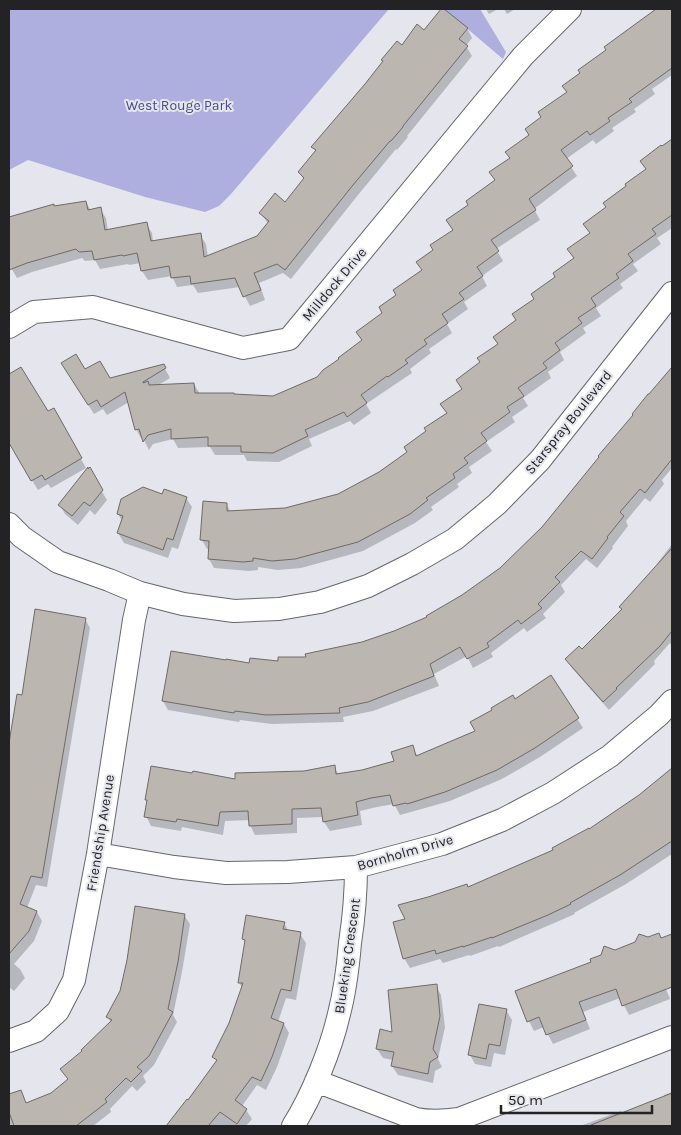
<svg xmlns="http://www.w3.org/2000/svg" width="681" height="1135" font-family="Karla,sans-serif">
	<rect width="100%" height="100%" fill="#e5e6ed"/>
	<path fill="#aeafdf" d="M9,9H389L231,194L219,206L205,212L145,197L28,160L9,170Z
		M444,9H480L506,52L503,59Z"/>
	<path fill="#0003" d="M486,9H498L489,14Z
		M504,9H515L507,14Z
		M658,9H672V75L652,89L655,94L634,109L636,112L612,128L614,131L596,144L593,140L566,159L577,176L534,209L540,220L496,249L503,261L482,276L487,286L464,302L468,309L447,324L452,333L429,349L431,353L410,369L412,373L366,404L371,413L354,425L350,421L309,439L312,446L279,462L247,461L244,455H215L210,447L178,448L173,439L153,444L149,450L143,438H141L136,429L129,402L107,415L103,409L94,414L68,373L85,371L109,380L163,365L170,378L157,386L194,384L200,394L273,397L318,378L362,341L357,332L384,314L397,295L423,271L434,250L453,231L448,221L469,205L496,181L491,173L511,159L530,135L543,118L568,93L564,87L607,51L636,24Z
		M467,28L472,38L466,46L472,56L407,136L408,137L397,150L396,149L358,195L291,279L283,273L259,283L265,300L250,306L240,287L198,293L193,285L177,287L172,276L148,280L142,271L141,263L129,265L128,264L100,269L95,260L85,261L82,258L32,272L17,278L10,266H9V219L53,205L54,208L86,202L91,211L100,209L106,218L108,231L146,224L152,233L153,242L200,235L206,244L208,257L258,237L268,224L261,213L285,204L304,180L300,173L316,152L313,147L402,47L424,32Z
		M672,141V221L671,222L672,228L657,238L661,244L633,264L638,271L620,284L623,288L596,308L601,316L583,328L586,333L560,352L564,360L548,372L551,378L523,398L528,406L512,417L515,422L486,442L492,451L469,467L472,473L457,484L459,487L431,507L433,510L415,523L363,551L301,568L278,570L258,567V570L249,571L214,568L209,559L210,549H207L202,540L226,504L231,512L286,509L338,495L380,473L408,452L427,432L447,414L481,363L499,345L535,299L574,259L569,249L590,234L607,208L647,170L662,148Z
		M21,369L48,413L54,410L86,468L51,488L48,484L38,490L9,442V376Z
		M672,369V468L662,480L664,484L650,502L645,498L626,521L628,526L612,547L613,548L597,568L586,559L561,585L565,592L543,614L546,618L527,632L524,628L491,653L493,657L473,668L467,656L434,674L439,686L373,711L343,717L344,722L272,724L240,720L239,722L168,710L163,701L250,664L279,663L307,658L363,644L429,618L463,596L501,569L543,528Z
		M89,470L107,500L95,515L90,510L78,525L65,514L60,505Z
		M163,495L186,498L192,507L178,549L172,547L168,558L124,543L118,533L122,521L118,514Z
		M672,544V646L670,643L654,661L655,664L609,710L572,668L566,659L582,651L622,610L621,607L658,565L657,564Z
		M85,619L90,628L47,887L36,885L27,908L37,912L42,921L34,941L14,964L20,969L25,978L14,991L9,987V750L18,696H23Z
		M551,677L583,728L540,757L502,779L450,801L400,815L394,804L377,807L360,811L362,825L330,831L324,822L323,817L297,818V833L255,835L250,825V820L225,821L223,835L182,827L181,831L151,826L146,816L148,802L147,800L237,780L304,772L334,767L339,775L362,772L396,762L412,747L418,757L477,732L514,700Z
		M672,768V854L626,884L574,913L575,914L499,947L498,946L470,956L469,955L443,963L440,959L410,968L404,958L407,920L468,888L554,850L589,830L640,796Z
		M184,915L190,924L182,972L173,1015L177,1022L154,1065L143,1076L146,1082L137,1091L132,1086L110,1109L111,1112L93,1126H9V1096L20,1091L27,1104L52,1094L69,1081L62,1069L84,1052L111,1023L108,1017Z
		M284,923L289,932L300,934L306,943L296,1000L286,998L278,1022L284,1024L289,1033L277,1067L266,1090L257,1085L242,1106L246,1110L252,1119L246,1126H172L170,1122L217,1062L214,1057L230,1023L242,988L239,982L246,943L244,939Z
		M672,936V987L666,989L670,999L629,1015L620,998L583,1012L590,1029L553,1044L544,1027L534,1031L529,1021L517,991L592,963L615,952L662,940Z
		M436,986L441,995L445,1027L438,1059L442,1067L435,1071L433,1083L398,1075L392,1066L393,1060L383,1058L377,1049L394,1033Z
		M506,1010L512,1020L505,1055L494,1053L491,1067L475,1064L470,1055Z
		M672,1092V1126H580L621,1111L623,1114L665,1098L664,1095Z"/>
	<path fill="#bbb6b0" stroke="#706a65" d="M441,9H444L468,28L459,39L468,46L403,126V127L391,141H390L353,185L285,270L277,264L254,273L261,290L243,297L235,278L191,284L190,276L171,278L169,266L141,271L137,253L123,256L122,255L94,260L92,251L79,252L76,249L27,263L9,270V217L54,204V206L86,201L88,210L101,207L105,230L147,222L151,241L201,233L204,257L257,236L269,221L259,213L275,193L285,202L304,178L298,172L316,150L311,147L365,84L383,61L381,60L397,41L402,45L417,24L424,30Z
		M656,9H672V68L629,99L632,102L608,118L610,121L590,135L587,131L561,150L573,166L529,199L536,210L491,240L499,251L477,267L483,276L459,293L464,299L442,314L448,323L424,340L427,344L405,360L408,363L388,377L387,376L361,395L367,403L347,417L344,412L305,430L308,436L273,453L241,452V446H208V437L171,439V429L148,435L143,442L139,429L135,430L125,392L101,407L97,400L88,405L61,363L76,354L85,369L100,361L110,378L164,364L166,368L143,382V383L148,381L149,385L194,383L195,393H234V394L273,396L317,377L323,370L339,359L338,358L362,340L356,332L382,313L379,307L396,295L393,290L422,270L416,262L433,250L430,245L453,230L446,220L468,205L466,201L495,180L489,172L510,158L505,152L529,135L525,129L541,117L538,112L567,92L562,86L580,73L578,70L606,50L604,47Z
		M672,139V215L652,229L656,234L628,254L633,261L616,274L619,278L591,298L596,306L578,318L582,323L555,343L560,350L543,363L547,368L518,388L524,396L507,407L510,412L481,433L487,441L464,458L468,463L453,474L455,478L426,498L428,500L410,514L358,542L295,559L272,561L253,558V561L243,562L208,559L209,541L200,540L203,501L227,503V511L285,508L338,494L379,472L407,452L404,447L426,431L424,428L447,413L440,404L462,389L456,380L480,362L477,358L498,344L493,337L516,320L512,314L534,299L531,294L555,277L553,273L574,258L567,249L590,233L583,224L606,207L603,203L626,186L625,184L646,169L640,161L661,145L662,146Z
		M21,367L48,411L54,408L82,458L45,480L42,475L31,481L9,443V374Z
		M672,367V459L645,493L640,489L620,512L624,516L607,537L608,538L592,559L581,551L555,577L560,582L538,604L542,608L521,624L518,620L487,643L489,647L467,659L460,647L430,664L434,676L368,702L339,708L340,713L266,715L235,711L234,713L162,701L171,651L226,660V659L249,663L250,658L278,661V657H306L305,654L362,642L394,631L427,617L426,616L462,595L500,568L542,527L599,457L598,456L633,415L632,414L648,394H649Z
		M88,467V469L90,467L103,490L90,506L84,502L72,516L58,505Z
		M143,487L162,494L164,489L187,497L173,540L167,538L163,550L117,533L123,516L117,514L121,499Z
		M672,548V631L660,646L616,688L617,689L603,702L565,659L579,646L582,649L622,609L619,607Z
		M35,609L86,618L42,878L31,876L20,904L37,911L29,931L9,954V743L17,694L22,695Z
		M551,675L579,718L535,748L497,770L445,792L407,804L406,803L393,806L390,795L371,798L356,802L358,815L323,822L321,808L292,809V824L249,826L248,811L220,812L218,826L177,819L176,822L144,817L147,800H145L151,766L192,773L193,771L235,779V773L304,771L335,765L336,774L362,770L394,761L391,752L413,745L416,756L475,731L470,722L492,710L491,708L513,695L515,699Z
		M672,768V841L620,875L570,903L571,904L548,915L492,938V937L463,947V946L436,954L435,950L403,959L393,922L405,919L398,905L428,897L467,884L468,887L553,850L552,848L589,828V829L639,795Z
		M135,906L185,914L178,962L168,1009L173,1012L149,1056L137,1067L142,1071L131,1082L126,1078L105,1099L107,1102L76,1126H14L9,1112V1094L21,1090L26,1103L51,1093L68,1079L60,1069L82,1051L81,1050L112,1020L106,1017L120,991L127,960Z
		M246,915L285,922L283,929L301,932L291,991L281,989L271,1018L284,1023L272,1057L261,1081L252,1077L235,1100L247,1109L237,1124L220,1112L208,1126H166L187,1099L188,1100L217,1060L212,1057L229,1023L243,983H238L245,940L242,939Z
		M659,933L661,938L672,934V987L622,1006L616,989L579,1002L586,1020L546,1035L539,1017L527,1022L515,991L591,962L590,959L601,955L604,946L615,950L635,942L639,934L648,937Z
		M437,984L440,1016L433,1049L438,1057L430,1062L428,1074L391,1066L394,1052L376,1049L380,1029L392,1032L388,990Z
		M479,1004L507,1009L500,1046L489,1044L486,1059L468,1055Z
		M672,1093V1126H591V1125Z"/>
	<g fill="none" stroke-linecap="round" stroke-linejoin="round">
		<g stroke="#66666d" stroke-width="24">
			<path id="minor" d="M9,327L34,312L93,307L243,348L289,339L523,56L570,9
				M9,524L22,537L58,562L109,580L140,593L183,604L234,611L279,609L320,602L368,586L412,564L455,539L497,504L540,460L672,293
				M98,854L174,867L226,873L288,872L356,867L442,844L502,820L553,793L610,756L659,715L672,701
				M9,1041L36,1031L58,1011L74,980L98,854L134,620L140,593
				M316,1081L416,1119C431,1122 444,1121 459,1119L672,1037
				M293,1126C312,1096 331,1049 339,1014C345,991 348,967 350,943C354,917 356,893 356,867"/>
		</g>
		<use href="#minor" stroke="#fff" stroke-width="22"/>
	</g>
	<g text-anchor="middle" stroke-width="4" stroke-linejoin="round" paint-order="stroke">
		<g font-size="14" fill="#4d488a" stroke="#e5e6ed">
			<text x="179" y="110">West Rouge Park</text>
		</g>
		<g font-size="14" fill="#232326" stroke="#e5e6ed">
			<text transform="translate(334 284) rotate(-50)" y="5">Milldock Drive</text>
			<text transform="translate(568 422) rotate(-51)" y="5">Starspray Boulevard</text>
			<text transform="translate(100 833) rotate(-81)" y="5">Friendship Avenue</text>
			<text transform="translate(405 852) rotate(-16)" y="5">Bornholm Drive</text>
			<text transform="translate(347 956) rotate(-82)" y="5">Blueking Crescent</text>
		</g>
	</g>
	<rect width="681" height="1135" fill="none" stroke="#232326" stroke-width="20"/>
	<path d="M501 1105v8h151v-8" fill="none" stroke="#232326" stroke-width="2.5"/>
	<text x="508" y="1105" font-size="15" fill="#232326" stroke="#e5e6ed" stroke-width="4" paint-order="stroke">50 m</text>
</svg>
